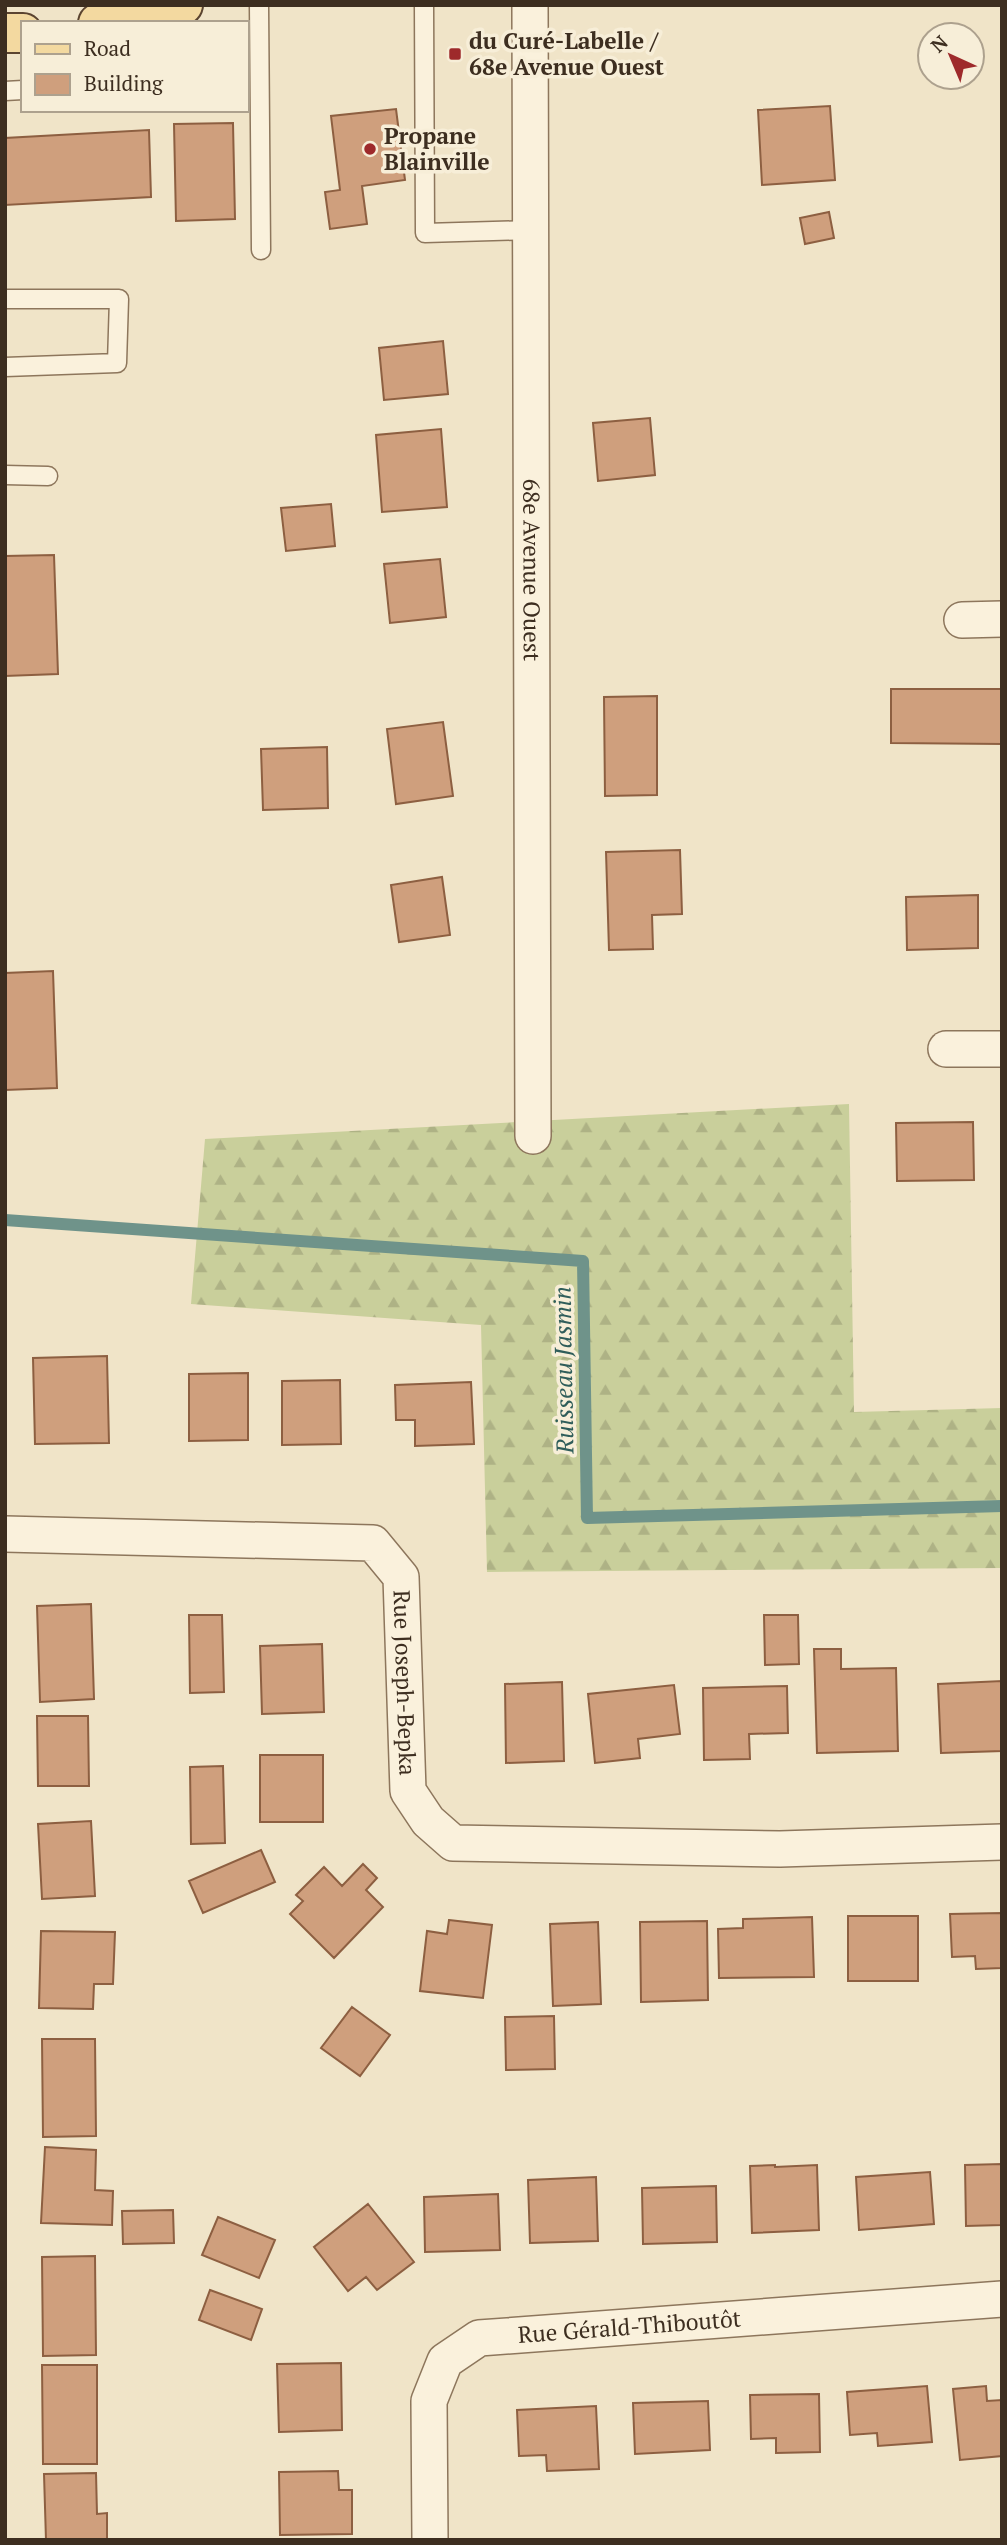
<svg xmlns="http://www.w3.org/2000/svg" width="1007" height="2545" font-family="'PT Serif',serif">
	<defs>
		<pattern id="forest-firs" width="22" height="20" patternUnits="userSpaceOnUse" patternTransform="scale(1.75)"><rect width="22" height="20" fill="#c9cf9b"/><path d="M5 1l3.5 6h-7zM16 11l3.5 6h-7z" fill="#aeb285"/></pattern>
	</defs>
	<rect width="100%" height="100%" fill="#f0e4c8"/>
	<path fill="url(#forest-firs)" d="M849,1104L854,1412L1002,1408V1568L487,1572L481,1325L191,1304L205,1139Z"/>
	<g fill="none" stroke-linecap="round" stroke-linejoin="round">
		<path stroke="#6f938a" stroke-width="12" d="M5,1220L583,1261L587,1518L1002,1506"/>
	</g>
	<path fill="#cf9f7d" stroke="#8d5f41" stroke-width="2" d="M830,106L835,180L762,185L758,110Z
		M396,109L405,180L362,186L367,224L330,229L325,192L340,190L331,116Z
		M233,123L235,219L176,221L174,124Z
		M149,130L151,197L5,205V138Z
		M829,212L834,238L805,244L800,218Z
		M443,341L448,394L384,400L379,348Z
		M650,418L655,475L598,481L593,423Z
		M441,429L447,507L382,512L376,435Z
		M331,504L335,546L286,551L281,508Z
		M54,555L58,674L5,676V556Z
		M440,559L446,617L390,623L384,564Z
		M891,689H1002V744L891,743Z
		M657,696V795L605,796L604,697Z
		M443,722L453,796L396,804L387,729Z
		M327,747L328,808L263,810L261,749Z
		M680,850L682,914L652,915L653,949L609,950L606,852Z
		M442,877L450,935L399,942L391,885Z
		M978,895V948L907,950L906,897Z
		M53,971L57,1088L5,1090V973Z
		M973,1122L974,1180L897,1181L896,1123Z
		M107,1356L109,1443L35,1444L33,1358Z
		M248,1373V1440L189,1441V1374Z
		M340,1380L341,1444L282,1445V1381Z
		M471,1382L474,1444L415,1446V1420H396L395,1385Z
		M91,1604L94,1699L40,1702L37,1606Z
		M189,1615H222L224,1692L190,1693Z
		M764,1615H798L799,1664L765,1665Z
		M322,1644L324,1712L262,1714L260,1646Z
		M814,1649H841V1669L896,1668L898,1751L817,1753Z
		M1002,1681V1751L941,1753L938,1684Z
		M562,1682L564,1761L506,1763L505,1684Z
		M674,1685L680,1734L638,1739L640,1758L595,1763L588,1694Z
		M787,1686L788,1733L749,1734L750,1759L704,1760L703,1688Z
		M37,1716H88L89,1786H38Z
		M260,1755H323V1822H260Z
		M223,1766L225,1843L191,1844L190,1767Z
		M91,1821L95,1896L42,1899L38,1824Z
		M261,1850L275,1882L203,1913L189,1881Z
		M363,1864L377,1878L366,1890L383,1907L334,1958L290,1914L303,1901L296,1895L324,1867L342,1886Z
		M1002,1913V1968L976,1969L975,1956L952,1957L950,1914Z
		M848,1916H918V1981H848Z
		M812,1917L814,1977L719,1978L718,1929L743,1928V1919Z
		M449,1920L492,1925L483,1998L420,1991L427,1931L447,1934Z
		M707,1921L708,2000L641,2002L640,1922Z
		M598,1922L601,2004L553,2006L550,1924Z
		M41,1931L115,1932L113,1984H94L93,2009L39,2008Z
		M352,2007L390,2035L360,2076L321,2048Z
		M554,2016L555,2069L506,2070L505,2017Z
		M42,2039H95L96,2136L43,2137Z
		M45,2147L96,2150L95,2190L113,2191L112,2225L41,2223Z
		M1002,2164V2225L966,2226L965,2165Z
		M775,2165V2167L817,2165L819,2230L752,2233L750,2166Z
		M930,2172L934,2224L859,2230L856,2177Z
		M596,2177L598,2241L530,2243L528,2180Z
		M716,2186L717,2242L643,2244L642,2188Z
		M498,2194L500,2250L425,2252L424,2197Z
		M368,2204L414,2262L377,2290L366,2277L348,2291L314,2247Z
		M173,2210L174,2243L123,2244L122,2211Z
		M218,2217L275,2240L259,2278L202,2255Z
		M95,2256L96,2355L43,2356L42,2257Z
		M210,2290L262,2309L251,2340L199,2320Z
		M341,2363L342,2430L279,2432L277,2364Z
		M42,2365H97V2464H43Z
		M927,2386L932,2442L878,2446L877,2433L850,2435L847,2392Z
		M986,2386L987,2401L1002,2400V2456L960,2460L953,2389Z
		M819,2394L820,2452L776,2453V2438L751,2439L750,2395Z
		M708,2401L710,2450L635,2454L633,2403Z
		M596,2406L599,2469L547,2471L546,2455L519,2456L517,2410Z
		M338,2471L339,2490H352V2534L280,2535L279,2472Z
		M96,2473L97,2514L107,2513V2540H46L44,2474Z"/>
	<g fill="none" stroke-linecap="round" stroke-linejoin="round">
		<g stroke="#8d765c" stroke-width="21">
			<path id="lane" d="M259,5L261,250
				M424,5L425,233L531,230
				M5,91L23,90
				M5,299H119L117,363L5,367
				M5,475L48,476"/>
		</g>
		<g stroke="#8d765c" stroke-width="38">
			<g id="street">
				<path id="s1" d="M530,5L533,1136"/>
				<path d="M962,620L1002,619"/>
				<path d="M946,1049H1002"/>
				<path id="s2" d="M5,1534L373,1543L401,1577L408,1791L428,1821L453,1843L780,1849L1002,1842"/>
				<path id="s3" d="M430,2540L429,2401L445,2361L479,2338L1002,2299"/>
			</g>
		</g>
		<g stroke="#5b4430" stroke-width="42">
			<path id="primary" d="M98,23L183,5
				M5,33H23"/>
		</g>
		<use href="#lane" stroke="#faf1dc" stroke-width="18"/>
		<use href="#street" stroke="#faf1dc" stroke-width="35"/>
		<use href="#primary" stroke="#f3d9a0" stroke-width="38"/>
	</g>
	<g fill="#9e2a2b" stroke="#f7eed8" stroke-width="2.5">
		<rect x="448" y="47" width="14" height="14" rx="3.5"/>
		<circle cx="370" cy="149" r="7"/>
	</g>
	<g text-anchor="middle" stroke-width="7" stroke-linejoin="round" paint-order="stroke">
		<g font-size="23" font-weight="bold" fill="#3d2e20" stroke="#f7eed8" text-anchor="start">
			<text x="469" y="49">du Curé-Labelle /<tspan x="469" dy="26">68e Avenue Ouest</tspan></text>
			<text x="384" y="144">Propane<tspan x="384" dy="26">Blainville</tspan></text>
		</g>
		<g font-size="23" fill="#3d2e20" stroke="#f7eed8">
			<text dy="8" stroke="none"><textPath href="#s1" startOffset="565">68e Avenue Ouest</textPath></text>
			<text dy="8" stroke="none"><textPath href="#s2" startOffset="518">Rue Joseph-Bepka</textPath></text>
			<text dy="8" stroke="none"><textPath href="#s3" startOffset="374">Rue Gérald-Thiboutôt</textPath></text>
		</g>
		<g font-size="24" font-style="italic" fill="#2f5d5a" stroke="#f7eed8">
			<text transform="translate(564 1370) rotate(-91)" y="8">Ruisseau Jasmin</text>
		</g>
	</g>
	<rect width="1007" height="2545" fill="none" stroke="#3d2e20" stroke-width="14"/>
	<rect x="21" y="21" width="228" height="91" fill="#f7eed8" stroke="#ada18e" stroke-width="2"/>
	<rect x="35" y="44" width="35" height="10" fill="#f3d9a0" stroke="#ada18e" stroke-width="2"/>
	<text x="84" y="56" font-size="21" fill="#3d2e20">Road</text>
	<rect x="35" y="74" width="35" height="21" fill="#cf9f7d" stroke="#ada18e" stroke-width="2"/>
	<text x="84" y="91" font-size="21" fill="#3d2e20">Building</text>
	<g transform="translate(951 56) rotate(316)"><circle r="33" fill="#f7eed8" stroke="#ada18e" stroke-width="2"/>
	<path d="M0-5L12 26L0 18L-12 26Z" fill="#9e2a2b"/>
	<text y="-10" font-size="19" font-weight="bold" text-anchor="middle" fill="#3d2e20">N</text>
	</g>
</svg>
